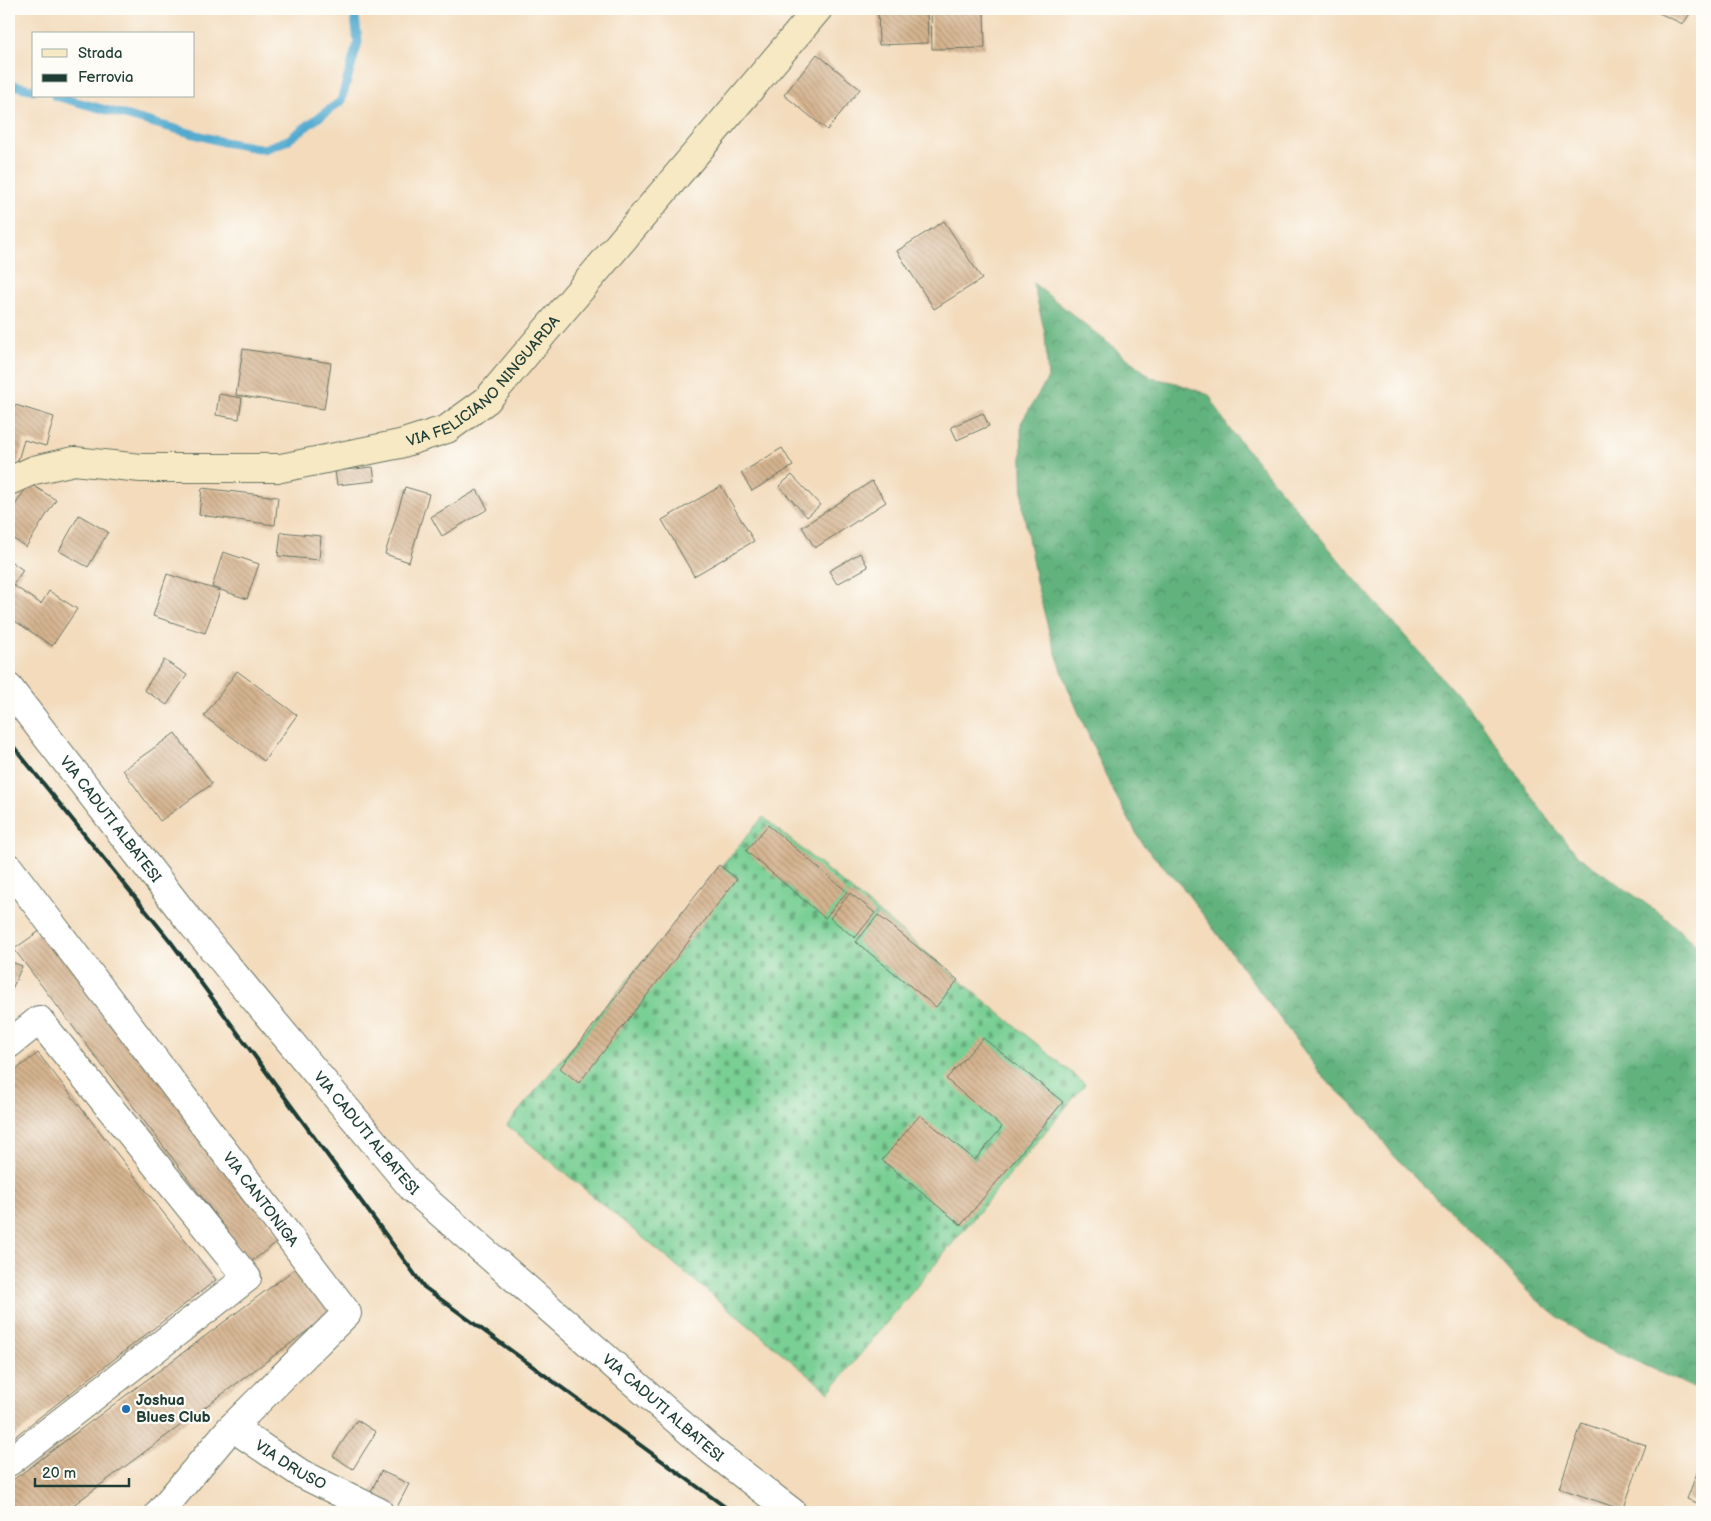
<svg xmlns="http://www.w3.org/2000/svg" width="1711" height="1521" font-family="'Balsamiq Sans',sans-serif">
	<defs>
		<pattern id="forest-crowns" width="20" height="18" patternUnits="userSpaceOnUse" patternTransform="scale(1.25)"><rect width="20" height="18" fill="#62b27e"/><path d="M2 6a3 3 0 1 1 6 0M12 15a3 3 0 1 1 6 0" fill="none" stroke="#509268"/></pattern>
		<pattern id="cemetery-stones" width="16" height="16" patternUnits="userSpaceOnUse" patternTransform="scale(1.25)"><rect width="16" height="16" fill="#79cf94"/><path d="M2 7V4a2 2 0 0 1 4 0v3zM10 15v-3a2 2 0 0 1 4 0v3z" fill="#63a97a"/></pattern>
		<pattern id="building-back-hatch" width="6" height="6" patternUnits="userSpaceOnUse" patternTransform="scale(1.25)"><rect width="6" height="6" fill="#d6b490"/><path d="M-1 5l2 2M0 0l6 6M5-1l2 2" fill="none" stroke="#ad9476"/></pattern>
	</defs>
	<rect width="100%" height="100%" fill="#fdfcf7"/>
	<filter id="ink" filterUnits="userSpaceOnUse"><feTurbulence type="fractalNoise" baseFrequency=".02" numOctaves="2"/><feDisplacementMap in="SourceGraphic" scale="10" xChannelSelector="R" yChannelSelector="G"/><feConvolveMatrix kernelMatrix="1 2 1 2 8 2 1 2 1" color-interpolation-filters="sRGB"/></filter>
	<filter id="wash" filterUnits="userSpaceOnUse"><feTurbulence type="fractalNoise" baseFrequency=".0096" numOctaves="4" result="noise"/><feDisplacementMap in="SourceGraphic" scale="20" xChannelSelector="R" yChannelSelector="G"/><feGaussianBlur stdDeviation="1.12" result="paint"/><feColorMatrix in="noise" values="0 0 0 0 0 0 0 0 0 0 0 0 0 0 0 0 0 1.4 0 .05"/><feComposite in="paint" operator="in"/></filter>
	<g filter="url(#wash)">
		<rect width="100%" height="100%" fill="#f3dbbc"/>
		<path fill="url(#forest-crowns)" stroke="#407859" d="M1033,283L1152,378L1176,383L1209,395L1228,427L1359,584L1480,721L1551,824L1578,856L1662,915L1702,950V1392L1585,1337L1544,1306L1525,1289L1472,1230L1435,1197L1394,1156L1367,1119L1324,1078L1181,885L1143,845L1110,785L1068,688L1051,639L1036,581L1023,509L1021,423L1048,378L1045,333Z"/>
		<path fill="url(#cemetery-stones)" stroke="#4c8664" d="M763,817L1085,1084L829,1392L507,1125Z"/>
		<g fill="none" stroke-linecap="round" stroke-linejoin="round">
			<path stroke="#52aacf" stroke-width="9" d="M9,84L34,90
				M55,96L223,142L264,149L288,140L341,101L358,42L354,9"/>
		</g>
		<g id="blocks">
			<path fill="url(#building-back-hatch)" d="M878,9H927L928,43L879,45Z
				M931,9H984L985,48L932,49Z
				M1650,9H1693L1683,24Z
				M817,54L860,89L827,130L784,95Z
				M944,221L982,279L934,309L897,251Z
				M243,349L331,363L324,409L236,395Z
				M219,394L242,398L239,419L216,415Z
				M9,403L54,417L46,446L24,440L17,464L9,462Z
				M983,413L989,426L957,440L951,427Z
				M782,448L793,466L752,491L741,473Z
				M373,467L375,481L337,485L335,471Z
				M792,475L820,505L807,517L779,486Z
				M872,481L886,502L815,548L802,527Z
				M29,483L56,500L26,547L9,536V515Z
				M721,486L754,541L694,576L662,520Z
				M405,487L429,494L409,562L385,554Z
				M202,488L278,497L275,525L199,515Z
				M477,490L488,509L442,536L431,517Z
				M79,515L108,532L88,567L59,551Z
				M281,532L321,536L319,560L278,556Z
				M223,552L259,564L247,599L212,587Z
				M860,553L868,567L837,584L829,571Z
				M9,560L23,570L13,585L41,604L49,591L77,609L52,646L9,617Z
				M167,574L220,591L205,633L153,616Z
				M164,660L187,675L167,705L144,690Z
				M237,671L297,715L264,761L204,716Z
				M175,733L212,784L160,821L123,770Z
				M768,825L847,892L825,918L746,851Z
				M719,865L737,879L579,1083L560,1068Z
				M850,893L875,913L855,938L830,918Z
				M878,915L958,980L936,1007L856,942Z
				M44,928L281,1239L251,1262L14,949Z
				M9,961L22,966L9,996Z
				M983,1038L1063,1102L961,1225L882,1160L920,1115L975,1160L1002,1127L946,1079Z
				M38,1053L216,1280L9,1441V1075Z
				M300,1265L334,1311L64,1512H9V1483Z
				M357,1420L376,1432L353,1469L333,1456Z
				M1582,1423L1646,1445L1623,1510L1559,1488Z
				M1702,1460V1505L1687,1499Z
				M381,1471L409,1484L395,1511L368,1498Z"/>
		</g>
	</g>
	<g filter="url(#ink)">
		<use href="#blocks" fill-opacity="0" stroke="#697464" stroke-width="1"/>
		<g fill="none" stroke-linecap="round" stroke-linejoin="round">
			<g stroke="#697464" stroke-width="30">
				<g id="street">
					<path id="s1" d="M9,688L188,919L413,1189L711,1450L792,1512"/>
					<path id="s2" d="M9,868L347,1313L229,1430L160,1512"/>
					<path d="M9,1044L39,1020L247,1278L9,1462"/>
					<path id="s3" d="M232,1427L300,1473L379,1512"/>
				</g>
			</g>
			<g stroke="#697464" stroke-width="30">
				<g id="secondary">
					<path id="s4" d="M9,481L34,470L74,461L141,468H281L400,444L447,429L487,400L818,9"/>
				</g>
			</g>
			<use href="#street" stroke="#fff" stroke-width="28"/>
			<use href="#secondary" stroke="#f6e9c3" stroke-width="28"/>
			<path stroke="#1f3d34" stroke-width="4" d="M9,741L171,942L424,1287L732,1512"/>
		</g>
	</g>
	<circle fill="#1f6fb2" stroke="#fdfcf7" stroke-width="2" cx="126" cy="1409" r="5"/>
	<g text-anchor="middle" stroke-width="4.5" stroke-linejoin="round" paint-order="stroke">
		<g font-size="15" fill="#1f3d34" stroke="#fdfcf7">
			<text dy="5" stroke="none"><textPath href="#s4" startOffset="504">VIA FELICIANO NINGUARDA</textPath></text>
			<text dy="5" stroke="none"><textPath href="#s1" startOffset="166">VIA CADUTI ALBATESI</textPath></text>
			<text dy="5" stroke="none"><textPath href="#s1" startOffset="571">VIA CADUTI ALBATESI</textPath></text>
			<text dy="5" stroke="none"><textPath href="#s2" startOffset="416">VIA CANTONIGA</textPath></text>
			<text dy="5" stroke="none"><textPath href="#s1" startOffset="976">VIA CADUTI ALBATESI</textPath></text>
			<text dy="5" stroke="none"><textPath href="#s3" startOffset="70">VIA DRUSO</textPath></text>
		</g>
		<g font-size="15" font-weight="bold" fill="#1f3d34" stroke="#fdfcf7" text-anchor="start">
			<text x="136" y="1405">Joshua<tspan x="136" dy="17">Blues Club</tspan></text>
		</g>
	</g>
	<rect width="1711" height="1521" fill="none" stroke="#fdfcf7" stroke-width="30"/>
	<rect x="32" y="32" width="162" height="65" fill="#fdfcf7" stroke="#a4b0a9"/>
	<rect x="42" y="49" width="25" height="8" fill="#f6e9c3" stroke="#a4b0a9"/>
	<text x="78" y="58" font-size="15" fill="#1f3d34">Strada</text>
	<rect x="42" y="74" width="25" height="8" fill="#1f3d34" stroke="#a4b0a9"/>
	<text x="78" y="82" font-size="15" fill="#1f3d34">Ferrovia</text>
	<path d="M35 1478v8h94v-8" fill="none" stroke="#1f3d34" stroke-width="2.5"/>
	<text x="42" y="1478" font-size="15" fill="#1f3d34" stroke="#fdfcf7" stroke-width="4" paint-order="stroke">20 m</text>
</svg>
